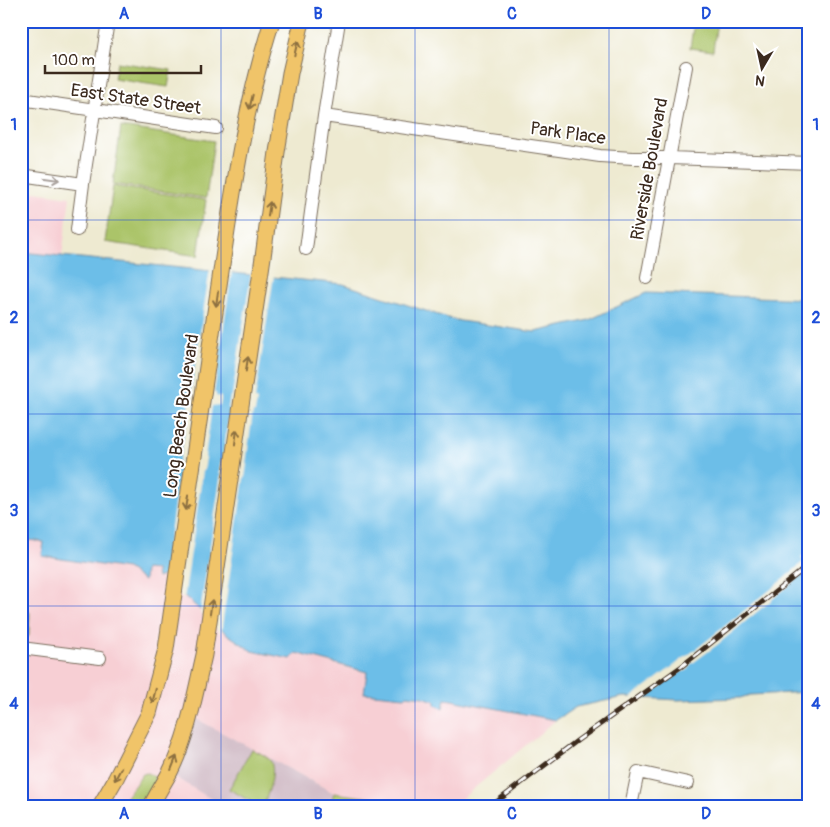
<svg xmlns="http://www.w3.org/2000/svg" width="830" height="827" font-family="Pangolin,sans-serif">
	<rect width="100%" height="100%" fill="#fff"/>
	<filter id="ink" filterUnits="userSpaceOnUse"><feTurbulence type="fractalNoise" baseFrequency=".02" numOctaves="2"/><feDisplacementMap in="SourceGraphic" scale="10" xChannelSelector="R" yChannelSelector="G"/><feConvolveMatrix kernelMatrix="1 2 1 2 8 2 1 2 1" color-interpolation-filters="sRGB"/></filter>
	<filter id="wash" filterUnits="userSpaceOnUse"><feTurbulence type="fractalNoise" baseFrequency=".0096" numOctaves="4" result="noise"/><feDisplacementMap in="SourceGraphic" scale="20" xChannelSelector="R" yChannelSelector="G"/><feGaussianBlur stdDeviation="1.12" result="paint"/><feColorMatrix in="noise" values="0 0 0 0 0 0 0 0 0 0 0 0 0 0 0 0 0 1.4 0 .05"/><feComposite in="paint" operator="in"/></filter>
	<g filter="url(#wash)">
		<rect width="100%" height="100%" fill="#eeead1"/>
		<path fill="#f7cfd4" d="M21,190L70,197L62,256L21,252Z
			M21,539L44,541L43,556L127,569L143,580L144,568L157,570L161,575L227,634L252,651L290,659L295,653L368,673L364,693L423,697L435,701L443,708L445,699L452,700L556,720L453,806H430L334,793L193,718L172,775L223,806H21Z"/>
		<path fill="#d2bdc8" d="M193,717L334,793L330,806H223L171,775Z"/>
		<path fill="#abc469" stroke="#737744" d="M694,21H717L713,51L690,48Z
			M117,62L171,70L168,87L114,79Z
			M121,127L214,141L206,198L113,184Z
			M113,186L206,200L198,256L105,242Z
			M21,601L30,613L29,636L23,639H21Z
			M252,749C257,752 266,755 270,760C277,771 268,793 264,804L257,805L229,789Z
			M147,773L154,776L155,783L143,806H119L143,774Z
			M334,793L430,806H330Z"/>
		<path fill="#6cbee8" stroke="#547483" d="M21,252L343,284L454,320L535,332L589,320L646,293L809,299V692L750,695L740,698L678,700L624,697L576,707L556,720L452,700L445,699L443,708L435,705V701L423,697L407,695L405,697L364,693L367,672L296,653L291,659L252,651L227,634L162,576L157,578L156,570L145,569L144,581L127,569L42,556L44,542L21,539Z"/>
		<path fill="#eeead1" d="M210,268L232,271L214,393H216V396L221,397V401L220,405L212,406L205,457L206,458L204,471H203L184,599L163,580L180,466H178L180,454H181L189,402H188L189,390H191Z
			M251,273L274,275L255,399L257,400L255,412H253L246,464H247L245,478H244L221,633L200,613L221,473H219L221,461H222L230,409L228,408L230,396H232Z
			M809,551V569L717,645L690,665L689,669L686,671L681,672L642,700H628L700,646L781,581L804,561L801,557Z"/>
	</g>
	<g filter="url(#ink)">
		<g fill="none" stroke-linecap="round" stroke-linejoin="round">
			<g stroke="#7a6d5d" stroke-width="14">
				<path id="minor" d="M21,99L216,128
					M324,116L600,156L633,158H669L809,163
					M21,175L83,184
					M77,230L83,184L108,21
					M306,249L324,116L339,21
					M647,278L686,67
					M21,648L100,658
					M631,806L638,772L688,783"/>
			</g>
			<g stroke="#7a6d5d" stroke-width="17">
				<path id="major" d="M100,806L115,780L149,713L166,649C182,539 198,429 214,319C229,219 241,118 272,21
					M151,806C157,794 164,783 170,772C188,736 195,694 204,655L263,257L277,152L290,73L302,21"/>
			</g>
			<use href="#minor" stroke="#fff" stroke-width="12"/>
			<use href="#major" stroke="#f0c469" stroke-width="15"/>
			<g stroke="#3b2a1e" stroke-width="5">
				<path id="rail" d="M491,806L578,740L682,666L809,565"/>
			</g>
			<use href="#rail" stroke="#fff" stroke-width="3" stroke-dasharray="9" stroke-linecap="butt"/>
		</g>
		<defs><path id="oneway-shaft" d="M-6 0H5M1.5-3L5.5 0L1.5 3" fill="none" stroke-width="1.6" stroke-linecap="round" stroke-linejoin="round" transform="scale(1.25)"/></defs>
		<g stroke="#8c6f40">
			<use href="#oneway-shaft" transform="translate(296 48) rotate(-77)"/>
			<use href="#oneway-shaft" transform="translate(251 102) rotate(103)"/>
			<use href="#oneway-shaft" transform="translate(269 209) rotate(-82)"/>
			<use href="#oneway-shaft" transform="translate(217 299) rotate(98)"/>
			<use href="#oneway-shaft" transform="translate(247 364) rotate(-81)"/>
			<use href="#oneway-shaft" transform="translate(236 437) rotate(-82)"/>
			<use href="#oneway-shaft" transform="translate(187 503) rotate(98)"/>
			<use href="#oneway-shaft" transform="translate(211 607) rotate(-82)"/>
			<use href="#oneway-shaft" transform="translate(154 696) rotate(104)"/>
			<use href="#oneway-shaft" transform="translate(174 763) rotate(-68)"/>
			<use href="#oneway-shaft" transform="translate(118 774) rotate(118)"/>
		</g>
		<use stroke="#a79f9a" href="#oneway-shaft" transform="translate(52 179) rotate(8)"/>
	</g>
	<path fill="none" stroke="#1d4ed8" stroke-width="1" stroke-opacity="0.55" d="M221,21V806M415,21V806M609,21V806M21,220H809M21,414H809M21,606H809"/>
	<g text-anchor="middle" stroke-width="4" stroke-linejoin="round" paint-order="stroke">
		<g font-size="18" fill="#3b2a1e" stroke="#fff">
			<text transform="translate(136 99) rotate(8)" y="6">East State Street</text>
			<text transform="translate(568 133) rotate(8)" y="6">Park Place</text>
			<text transform="translate(649 169) rotate(-80)" y="6">Riverside Boulevard</text>
			<text transform="translate(181 416) rotate(-82)" y="6">Long Beach Boulevard</text>
		</g>
	</g>
	<rect width="830" height="827" fill="none" stroke="#fff" stroke-width="55"/>
	<g transform="translate(762 68) rotate(189)" stroke="#ffffff" stroke-width="4" paint-order="stroke">
	<path d="M0-4L9 19L0 12L-9 19Z" fill="#3b2a1e"/>
	<text y="-8" font-size="14" font-weight="bold" text-anchor="middle" fill="#3b2a1e">N</text>
	</g>
	<path d="M45 65v8h156v-8" fill="none" stroke="#3b2a1e" stroke-width="2.5"/>
	<text x="52" y="65" font-size="15" fill="#3b2a1e" stroke="#ffffff" stroke-width="4" paint-order="stroke">100 m</text>
	<rect x="28" y="28" width="774" height="772" fill="none" stroke="#1d4ed8" stroke-width="2"/>
	<g font-size="16" text-anchor="middle" font-weight="bold" fill="#1d4ed8">
		<text x="124" y="19">A</text>
		<text x="318" y="19">B</text>
		<text x="512" y="19">C</text>
		<text x="706" y="19">D</text>
		<text x="14" y="130">1</text>
		<text x="816" y="130">1</text>
		<text x="14" y="323">2</text>
		<text x="816" y="323">2</text>
		<text x="14" y="516">3</text>
		<text x="816" y="516">3</text>
		<text x="14" y="709">4</text>
		<text x="816" y="709">4</text>
		<text x="124" y="819">A</text>
		<text x="318" y="819">B</text>
		<text x="512" y="819">C</text>
		<text x="706" y="819">D</text>
	</g>
</svg>
